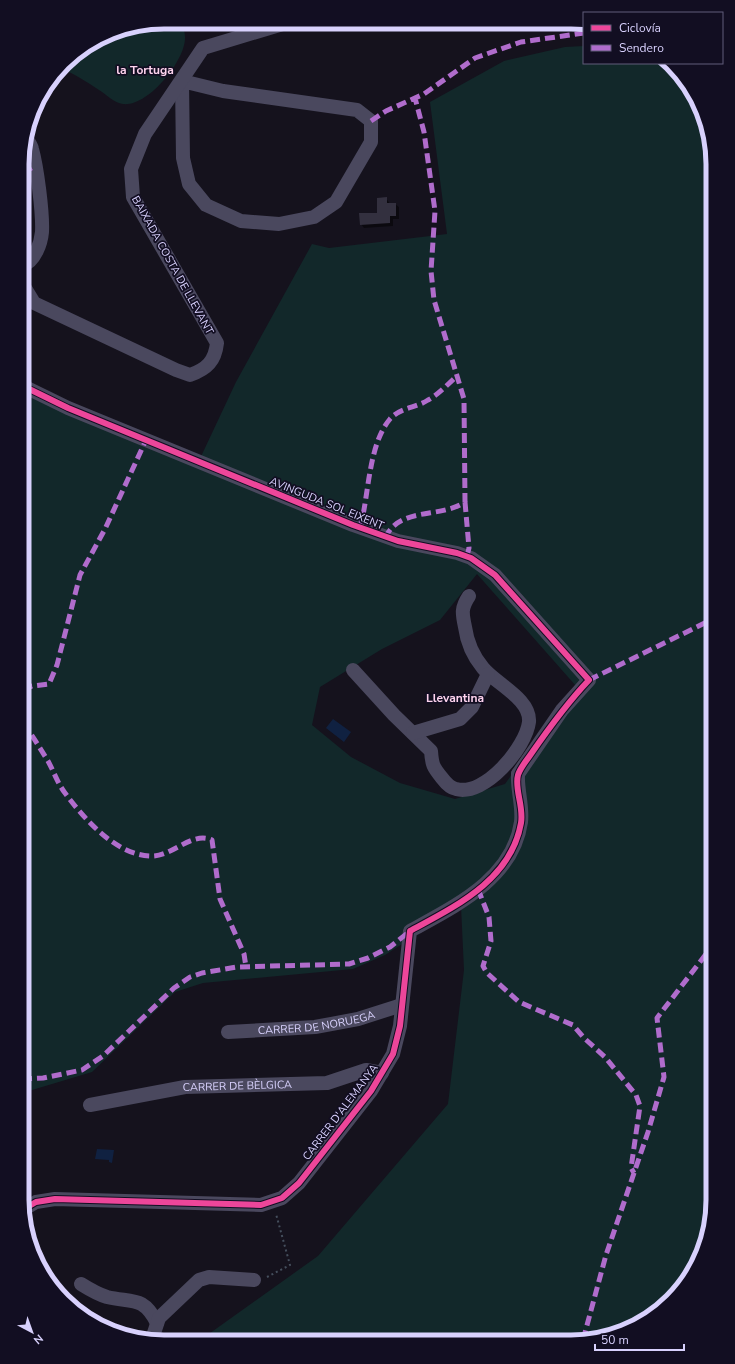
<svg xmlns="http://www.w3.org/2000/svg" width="735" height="1364" font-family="'Nunito Sans',sans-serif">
	<rect width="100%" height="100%" fill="#15121d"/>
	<path fill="#12282a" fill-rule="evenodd" d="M164,22H181C183,27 185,32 185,37C186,60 148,107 123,104C114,103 106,94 99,90C87,82 75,74 62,69L70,57L110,33Z
		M584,46V63H668L705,118L713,164V1209L702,1254L683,1286L650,1318L617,1334L571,1342L199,1341L318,1256L448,1104L464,970L461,906L385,955L353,969L203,983L175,992L92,1072L22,1093L23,394L197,465L236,382L312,244L329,248L447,234L430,102L504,61L565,47ZM477,574L576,686L505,784L455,799L400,783L351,757L312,725L320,687L382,649L440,620Z"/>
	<path fill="#102141" d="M333,719L351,732L344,742L326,728Z
		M97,1149L114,1150L112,1163L109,1162V1160L95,1159Z"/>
	<path fill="#0007" d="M386,198L390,204H395L399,207V219H393V226L364,228L361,224L378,214Z"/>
	<path fill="#33303f" d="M387,197V203H396V216H390V223L360,225L359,213H377V198Z"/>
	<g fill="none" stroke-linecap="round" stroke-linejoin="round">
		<path stroke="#454f5d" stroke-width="2" stroke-dasharray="2 3" stroke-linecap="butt" d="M267,1277L290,1265L276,1214"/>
		<g stroke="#4a485e" stroke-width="14">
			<path d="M182,81L223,91L357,110L371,121V142L336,202L314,217L279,224L241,221L206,205L189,184L183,158Z"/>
			<path d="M23,265C35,261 41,243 42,232C43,213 37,167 32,149C31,145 28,141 26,138"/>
			<path d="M23,285L34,303L176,370L190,375C207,369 215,361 217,343L133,197L131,169L145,134L203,48L286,23"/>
			<path d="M23,386L68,408L353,525L398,541L457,553L471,558L495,575L589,680L562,710L518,774"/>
			<path d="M353,670L394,715L431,751C432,765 433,767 442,778C445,782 451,788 456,789C485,797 526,747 529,722C531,699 496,684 483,668C473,656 467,642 465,627C462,613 461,608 469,596"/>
			<path d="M413,733L460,719L472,707L488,674"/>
			<path id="s1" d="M228,1032L315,1027L358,1019L402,1005"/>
			<path id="s2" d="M90,1105L185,1087L327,1083L366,1070L382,1073"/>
			<path d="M24,1209L36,1202L55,1199L261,1205L282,1198L299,1183L371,1091L393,1054L400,1026L410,931C455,906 513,879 521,822C523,806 517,790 518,774"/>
			<path d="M81,1284C89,1289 97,1294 107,1297C131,1303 143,1295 157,1323"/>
			<path d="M149,1341L152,1339L159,1318L199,1280L209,1277L254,1280"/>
		</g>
		<path stroke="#b06ccc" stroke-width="5" stroke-dasharray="10 5" stroke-linecap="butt" d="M371,121L386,111L424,94L475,58L521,42L584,33
			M23,173L35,166
			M465,502L469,548L467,556
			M360,528C369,496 368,445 390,419C401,407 416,408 428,400C439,394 448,384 457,376
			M385,538C400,506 440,519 465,502L464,399L434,300L431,271L435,211L424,132L415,98
			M589,680L713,619
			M23,690L32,686L49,684L57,665L80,575L105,529L146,440
			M23,723C32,735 40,748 48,761C54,772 58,784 65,793C85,820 117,856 152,856C173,856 192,831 212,840L220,899L244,954L246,967
			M478,889L489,917L491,941L483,966L487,973L519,1002L573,1025L584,1038L605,1057L636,1095L640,1106L631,1168L634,1173
			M22,1079L43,1078L82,1070L103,1056L174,988L190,977L202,973L237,967L349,964L368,958L390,947L410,931
			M583,1340L606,1255L648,1132L664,1077L657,1018L713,945"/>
		<g stroke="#120e22" stroke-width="8">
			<path id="cycleway" d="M23,386L68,408L353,525L398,541L457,553L471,558L495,575L589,680C567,703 549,728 531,754C527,760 520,768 518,775C514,789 524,806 521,823C511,880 456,906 410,931L400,1026L393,1054L371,1091L299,1183L282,1198L261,1205L55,1199L36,1202L24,1209"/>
		</g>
		<use href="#cycleway" stroke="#ed469a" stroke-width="6"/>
	</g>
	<g text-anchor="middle" stroke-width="3.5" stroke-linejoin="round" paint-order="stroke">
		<g font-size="11" fill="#d8d1fd" stroke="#120e22">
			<text transform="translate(173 265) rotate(61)" y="4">BAIXADA COSTA DE LLEVANT</text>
			<text transform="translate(327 503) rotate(22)" y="4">AVINGUDA SOL EIXENT</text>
			<text dy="4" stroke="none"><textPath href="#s1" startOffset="89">CARRER DE NORUEGA</textPath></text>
			<text dy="4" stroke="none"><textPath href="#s2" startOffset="149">CARRER DE BÈLGICA</textPath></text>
			<text transform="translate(340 1112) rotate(-53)" y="4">CARRER D'ALEMANYA</text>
		</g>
		<g font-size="12" font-weight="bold" fill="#fdd3ed" stroke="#120e22">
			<text x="145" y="74">la Tortuga</text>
			<text x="455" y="702">Llevantina</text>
		</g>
	</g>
	<path d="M0 0H735V1364H0ZM164 29H571A135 135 0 0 1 706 164V1200A135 135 0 0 1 571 1335H164A135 135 0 0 1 29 1200V164A135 135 0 0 1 164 29Z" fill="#120e22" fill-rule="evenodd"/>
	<path fill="none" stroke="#d8d1fd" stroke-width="5" d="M164 29H571A135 135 0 0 1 706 164V1200A135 135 0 0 1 571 1335H164A135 135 0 0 1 29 1200V164A135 135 0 0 1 164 29Z"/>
	<rect x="583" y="12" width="140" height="52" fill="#120e22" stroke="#615c7a"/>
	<rect x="591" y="25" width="20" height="6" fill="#ed469a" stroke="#615c7a"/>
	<text x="619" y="32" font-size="12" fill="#d8d1fd">Ciclovía</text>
	<rect x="591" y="45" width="20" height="6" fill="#b06ccc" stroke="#615c7a"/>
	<text x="619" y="52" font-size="12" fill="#d8d1fd">Sendero</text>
	<g transform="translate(32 1332) rotate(139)" stroke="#120e22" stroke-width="3" paint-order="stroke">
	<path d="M0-3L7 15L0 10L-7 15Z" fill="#d8d1fd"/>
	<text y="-6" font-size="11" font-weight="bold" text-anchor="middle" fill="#d8d1fd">N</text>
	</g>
	<path d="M595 1344v6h89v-6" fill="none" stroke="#d8d1fd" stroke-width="2"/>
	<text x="601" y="1344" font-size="12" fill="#d8d1fd" stroke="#120e22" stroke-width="3" paint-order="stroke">50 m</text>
</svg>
